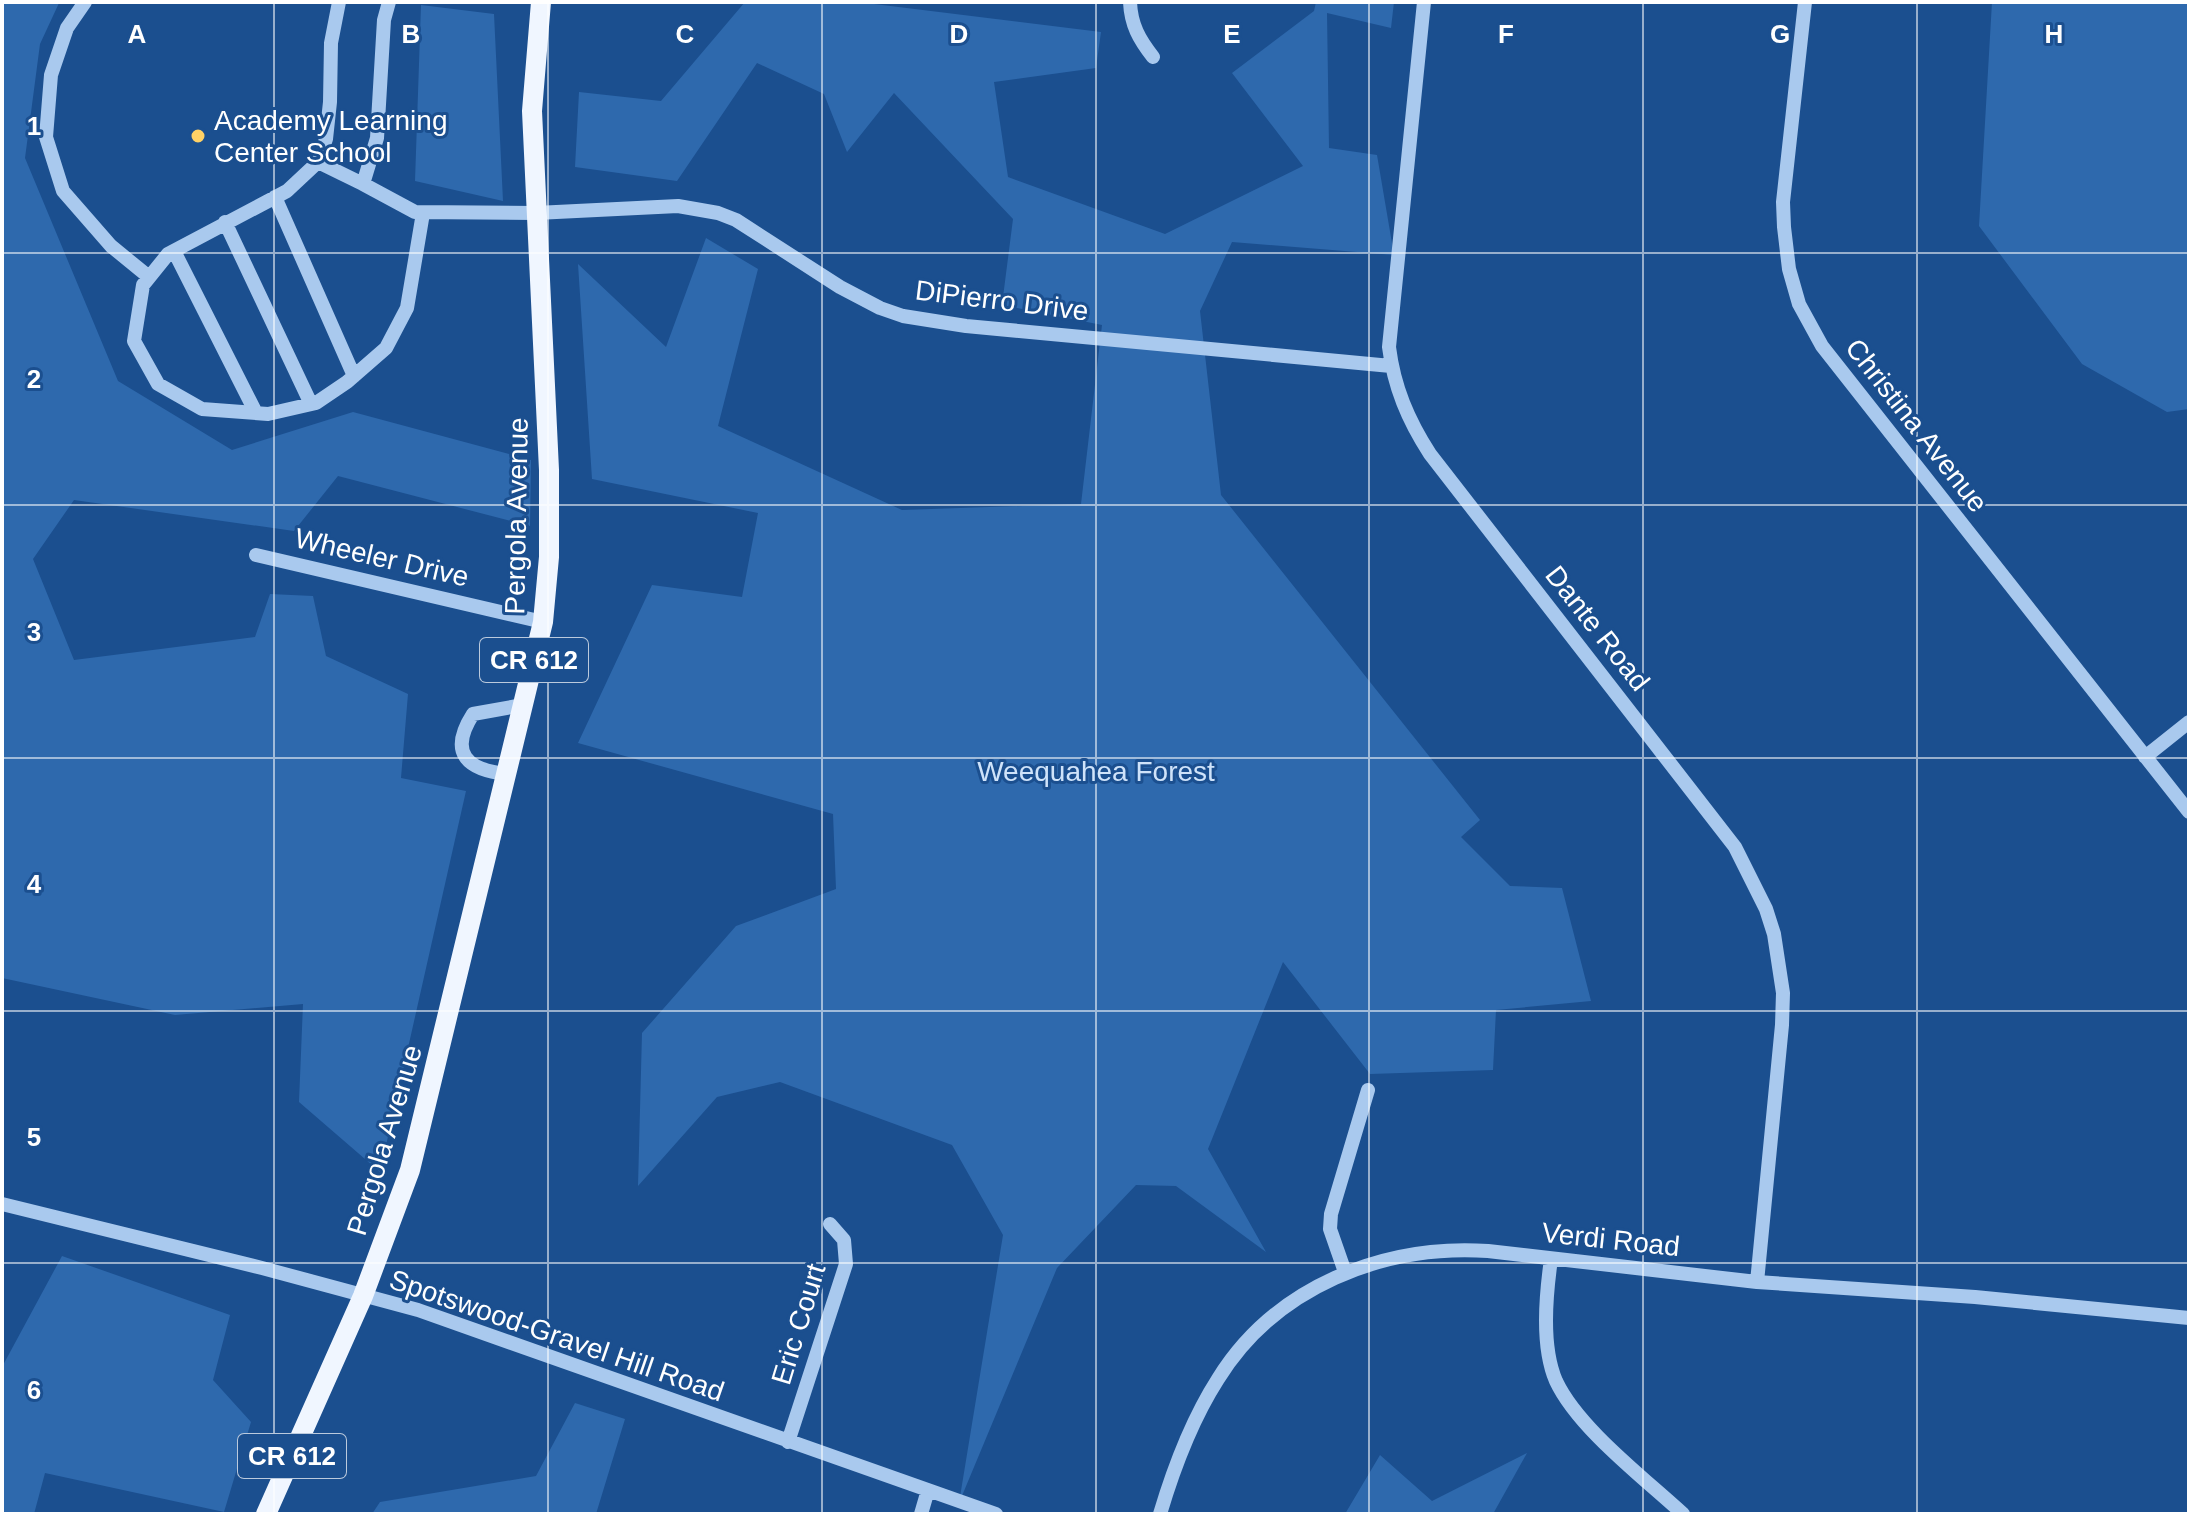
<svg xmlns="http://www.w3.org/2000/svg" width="2191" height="1516" font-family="Helvetica,sans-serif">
	<rect width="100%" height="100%" fill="#1b4f8f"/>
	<path fill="#2e69ad" d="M2,2L59,3L40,44L25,158L118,381L232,450L353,412L531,460L530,526L338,476L294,531L74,500L33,559L74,660L255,637L270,594L313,596L326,656L408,694L401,778L466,791L380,1172L299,1102L303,1004L175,1015L2,978Z
		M745,2H858L1101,32L1096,68L994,82L1008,177L1165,234L1303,166L1232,73L1314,11L1316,2H1394L1391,28L1327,13L1329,148L1377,155L1394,255L1232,242L1200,311L1221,495L1480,820L1461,837L1510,886L1562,888L1591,1001L1496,1010L1493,1070L1370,1074L1283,962L1208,1149L1266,1252L1176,1186L1136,1185L1057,1268L959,1503L1003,1235L952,1145L780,1082L717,1097L638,1186L642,1033L736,926L836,889L833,814L578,743L652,585L742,597L758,513L592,479L578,264L666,347L706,238L758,269L718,426L902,510L1081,504L1102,325L1002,305L1013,219L894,93L847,152L824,94L757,63L677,181L575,167L579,92L661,101Z
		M1992,2H2189V409L2167,412L2082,364L1979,226Z
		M421,5L494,14L503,201L415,181Z
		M62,1256L230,1315L213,1380L251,1422L224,1512L45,1473L34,1514H2V1367Z
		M575,1403L625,1419L596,1514H372L380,1502L536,1476Z
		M1527,1453L1493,1514H1345L1380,1455L1432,1501Z"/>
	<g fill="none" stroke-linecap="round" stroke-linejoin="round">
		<path stroke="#a9c9ee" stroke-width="14" d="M85,2L67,28L51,75L46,137L63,191L111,246L149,277
			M339,2L331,43L330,102L326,139L318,162L287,191L168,254L143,285L134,341L158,384L202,409L268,414L316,403L347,382L386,348L407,308L423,213
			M389,2L384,20L377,138L363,184L415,212L536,213L678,206L718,213L736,220L840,287L880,308L903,316L966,326L1391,366
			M1130,2C1131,25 1139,39 1153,57
			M1424,2L1389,347C1394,387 1408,420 1430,454L1735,847L1766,909L1774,934L1783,993L1782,1025L1757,1282
			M1805,2L1783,202L1784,227L1789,269L1799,304L1822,346L2189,812
			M318,162L363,184
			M275,197L354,376
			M225,222L311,404
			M174,251L256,413
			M256,555L543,622
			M2145,757L2189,722
			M507,774C467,770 448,753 473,714L523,705
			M2,1204L262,1268L418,1310L996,1514
			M1551,1259C1546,1295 1541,1346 1556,1381C1578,1428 1644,1478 1683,1514
			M1345,1272L1330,1229L1331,1214L1368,1090
			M788,1442L846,1264L844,1240L830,1224
			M921,1514L928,1490
			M1160,1514C1174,1467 1191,1421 1218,1379C1275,1287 1383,1244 1488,1251L1757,1282L1975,1297L2189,1318"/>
		<path stroke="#f0f6ff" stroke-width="20" d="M266,1514L363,1296L410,1170L543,622L549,557V470L532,111L541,2"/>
	</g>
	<path fill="none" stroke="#fff" stroke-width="2" stroke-opacity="0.55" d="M274,2V1514M548,2V1514M822,2V1514M1096,2V1514M1369,2V1514M1643,2V1514M1917,2V1514M2,253H2189M2,505H2189M2,758H2189M2,1011H2189M2,1263H2189"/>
	<circle fill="#ffd166" stroke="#1b4f8f" stroke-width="3" cx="198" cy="136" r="8"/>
	<g text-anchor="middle" stroke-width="6" stroke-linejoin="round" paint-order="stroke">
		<g fill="#1b4f8f" stroke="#bbcadd" stroke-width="2">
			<rect x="480" y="638" width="108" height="44" rx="6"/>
			<rect x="238" y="1434" width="108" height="44" rx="6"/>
		</g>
		<g font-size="26" font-weight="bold" fill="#fff">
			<text x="534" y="669">CR 612</text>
			<text x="292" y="1465">CR 612</text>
		</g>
		<g font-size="28" fill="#fff" stroke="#1b4f8f" text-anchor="start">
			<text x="214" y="130">Academy Learning<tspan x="214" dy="32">Center School</tspan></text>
		</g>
		<g font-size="28" fill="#fff" stroke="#1b4f8f">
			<text transform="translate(1002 300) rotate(7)" y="10">DiPierro Drive</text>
			<text transform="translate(1917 425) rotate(52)" y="10">Christina Avenue</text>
			<text transform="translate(516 516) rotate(-89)" y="10">Pergola Avenue</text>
			<text transform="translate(382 557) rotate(13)" y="10">Wheeler Drive</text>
			<text transform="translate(1598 628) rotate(52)" y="10">Dante Road</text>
			<text transform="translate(384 1140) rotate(-73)" y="10">Pergola Avenue</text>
			<text transform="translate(1611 1239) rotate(6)" y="10">Verdi Road</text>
			<text transform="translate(798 1324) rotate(-73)" y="10">Eric Court</text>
			<text transform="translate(557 1335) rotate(19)" y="10">Spotswood-Gravel Hill Road</text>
		</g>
		<g font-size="28" fill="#cfe3fa" stroke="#1b4f8f">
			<text x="1096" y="781">Weequahea Forest</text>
		</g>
	</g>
	<g font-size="26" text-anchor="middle" font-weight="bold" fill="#fff" stroke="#1b4f8f" stroke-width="6" stroke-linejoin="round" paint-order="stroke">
		<text x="137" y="43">A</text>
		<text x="411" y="43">B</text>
		<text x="685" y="43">C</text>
		<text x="959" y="43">D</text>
		<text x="1232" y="43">E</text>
		<text x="1506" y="43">F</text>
		<text x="1780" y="43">G</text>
		<text x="2054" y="43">H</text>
		<text x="34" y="135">1</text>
		<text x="34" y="388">2</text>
		<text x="34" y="641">3</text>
		<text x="34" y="893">4</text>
		<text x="34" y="1146">5</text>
		<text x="34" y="1399">6</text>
	</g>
	<rect width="2191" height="1516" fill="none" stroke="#ffffff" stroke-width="8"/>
</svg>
